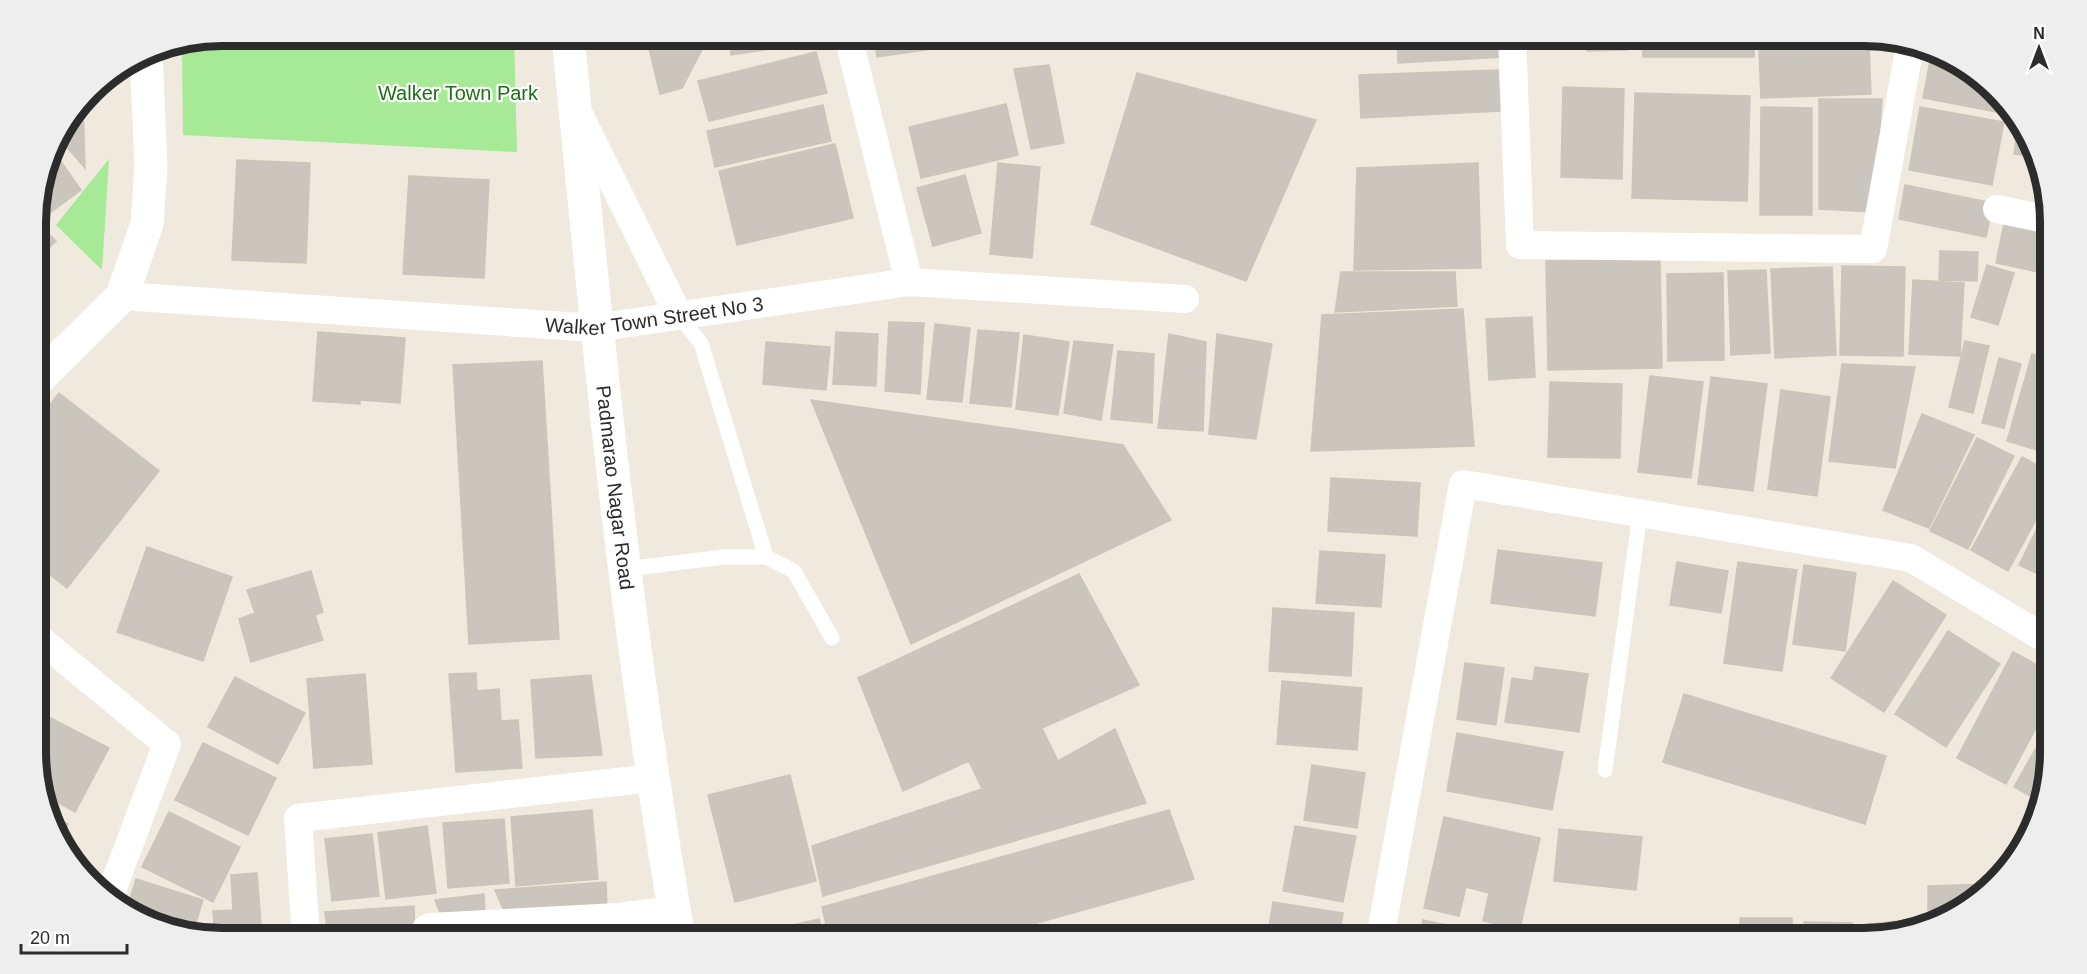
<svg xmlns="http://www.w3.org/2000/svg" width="2087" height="974" font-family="Arial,sans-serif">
	<rect width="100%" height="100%" fill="#efeadd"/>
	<path fill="#a6e996" d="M223,36H514L517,152L183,135L182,44Z
		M109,159L102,270L56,225Z"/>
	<path fill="#cac6bd" stroke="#cbc6b6" stroke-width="1.5" d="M646,36H709L682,88L660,94Z
		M646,36H709L682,88L660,94Z
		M730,36H824V41L731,55Z
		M874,36H965L966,44L877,57Z
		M1397,36H1502L1503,57L1398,63Z
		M1586,36H1627V50L1587,51Z
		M1642,36H1754V57H1643Z
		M1760,36H1864L1869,37L1761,40Z
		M1869,47L1871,94L1761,98L1759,51Z
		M1932,50L2013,109V115L1923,98Z
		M816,52L827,93L709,121L698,81Z
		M1049,65L1064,143L1031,149L1014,69Z
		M1498,70L1500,111L1361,118L1359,75Z
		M1137,73L1316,120L1246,281L1091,224Z
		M1563,87L1624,89L1622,179L1561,177Z
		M1635,93L1750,96L1747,201L1632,198Z
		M1819,99H1882L1874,212L1819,209Z
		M83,104L85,168L58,137Z
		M1006,104L1018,155L921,178L909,127Z
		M823,105L831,141L715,167L707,131Z
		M1761,107L1812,108V215H1760Z
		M1920,107L2004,122L1992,185L1909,170Z
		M2018,123L2032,156L2014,154Z
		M835,144L853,218L737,245L719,171Z
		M53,150L81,190L47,215L38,202Z
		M237,160L310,163L306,263L232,260Z
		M998,163L1040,167L1032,258L990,254Z
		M1478,163L1481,268L1354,270L1357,168Z
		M965,175L981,233L933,246L917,188Z
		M409,176L489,180L484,278L403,274Z
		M1905,185L1993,203L1986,237L1899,219Z
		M2005,219L2050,228L2043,273L1996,263Z
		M36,221L56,241L37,260Z
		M1940,251L1978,252L1977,281L1939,280Z
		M1660,259L1662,368L1548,370L1546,261Z
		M1987,265L2014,273L1998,325L1971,317Z
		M1842,266L1905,267L1903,356L1840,355Z
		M1832,267L1836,355L1775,358L1771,269Z
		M1766,270L1770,353L1731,355L1728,271Z
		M1341,272H1455L1457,306L1335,312Z
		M1723,273L1724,360L1668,361L1667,274Z
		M1913,280L1964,283L1960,356L1909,354Z
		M1463,309L1474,446L1311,451L1322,315Z
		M1532,317L1535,377L1489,380L1486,319Z
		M889,322L924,323L920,394L885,391Z
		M935,324L970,328L962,402L927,399Z
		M978,330L1019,333L1011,407L970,403Z
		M318,332L405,338L400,403L360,400V404L313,401Z
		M836,332L878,334L876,386L833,384Z
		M1169,334L1206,342L1203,431L1158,428Z
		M1217,334L1272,344L1256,439L1209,434Z
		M1024,335L1069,342L1058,415L1016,409Z
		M1074,341L1113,345L1101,420L1064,413Z
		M1965,341L1989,346L1973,413L1949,407Z
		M766,342L830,347L826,390L763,384Z
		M1118,351L1154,354L1152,423L1111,419Z
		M2032,354L2050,359V454L2007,441Z
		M1999,358L2021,364L2004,428L1982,423Z
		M542,361L559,639L469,644L453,365Z
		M1842,364L1915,367L1895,468L1829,461Z
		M1650,376L1703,382L1691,478L1638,472Z
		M1711,377L1767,384L1753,491L1698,484Z
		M1550,382L1622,384L1620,458L1548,457Z
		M1781,390L1830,397L1817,496L1768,489Z
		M59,393L159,471L67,588L37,565V421Z
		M811,400L1123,445L1171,520L911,644Z
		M1922,414L1974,435L1929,528L1883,510Z
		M1977,438L2014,456L1968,549L1930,531Z
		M2022,457L2050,472V494L2008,571L1971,550Z
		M1331,478L1420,483L1417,536L1328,531Z
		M2050,502V564L2044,577L2019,565Z
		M147,547L232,577L203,661L117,632Z
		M1498,550L1602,563L1595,616L1491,603Z
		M1320,551L1385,555L1381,607L1316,603Z
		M1677,562L1728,571L1721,613L1670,605Z
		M1738,562L1797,570L1782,671L1724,663Z
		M1804,565L1856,573L1845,651L1793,644Z
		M311,571L323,612L315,615L323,640L251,662L239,619L255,613L247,590Z
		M1079,574L1139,685L1042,728L1058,761L1115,729L1146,803L823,896L812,846L982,789L969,761L903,791L858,678Z
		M2051,577V608L2038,603Z
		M1893,581L1946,615L1884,712L1831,678Z
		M1273,608L1354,613L1351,676L1269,671Z
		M1948,631L2000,664L1946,747L1895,714Z
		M2013,652L2051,672V700L2006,784L1957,758Z
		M1465,663L1504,668L1496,725L1457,719Z
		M1535,667L1588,674L1579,732L1505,722L1512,678L1533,681Z
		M476,673L477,691L499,689L501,721L518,720L522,768L456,772L449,674Z
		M365,674L372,764L314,768L307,679Z
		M591,675L602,755L536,758L531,680Z
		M235,677L305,713L278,764L208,727Z
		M1282,681L1362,688L1357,750L1277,744Z
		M1684,694L1886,756L1865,824L1663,762Z
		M41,713L109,748L75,812L46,796L38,776V719Z
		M2045,732L2051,735V752L2041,802L2014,787Z
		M1457,733L1563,752L1552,810L1447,791Z
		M203,743L276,778L248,835L175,800Z
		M1312,765L1365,773L1357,828L1304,820Z
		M790,775L816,881L735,902L708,795Z
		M592,810L598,879L516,886L511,817Z
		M1169,810L1194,879L984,938H829L822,907Z
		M169,812L240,847L213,902L142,867Z
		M55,817L68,824L62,835Z
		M1444,817L1540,838L1520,929L1483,921L1489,893L1466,887L1459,916L1424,908Z
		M504,819L509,883L448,888L443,823Z
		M427,826L436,893L386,899L378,833Z
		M1295,826L1356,836L1343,902L1283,891Z
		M1559,829L1642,837L1636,890L1554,881Z
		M372,834L379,896L332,901L325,839Z
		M257,873L262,938L215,936L213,911L233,910L231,875Z
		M136,879L203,900L193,932L151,924L128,906Z
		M606,882L607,909H503L495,890Z
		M1992,884L1968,906L1928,920V886Z
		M484,894L485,911L440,913L435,900Z
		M1273,902L1343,913L1339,938H1267Z
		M414,906L415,938H328L325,912Z
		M1740,918H1792V938H1740Z
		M819,919L824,938L743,937Z
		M1917,919L1918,924L1876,938H1862L1861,925Z
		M1423,920L1509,938H1419Z
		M1804,922L1852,923V938H1804Z
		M1599,928V938H1532V929Z
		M1659,928L1660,938H1605V930Z
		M593,929V938H553L555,931Z
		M1728,934V938H1669V935Z"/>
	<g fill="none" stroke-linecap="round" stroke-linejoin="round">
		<path stroke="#fff" stroke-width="15" d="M679,316L701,343L766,557
			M626,569L724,557H766L794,571L832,638
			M1605,770L1640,513"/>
		<g stroke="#fff" stroke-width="28">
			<path d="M848,36L909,282"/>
			<path d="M1512,36L1520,245L1873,249L1910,45"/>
			<path d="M578,112L679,316"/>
			<path d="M1997,209L2050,220"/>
			<path id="s1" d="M122,296L595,328L909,282L1185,299"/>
			<path d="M37,637L167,744L111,893"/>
			<path d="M306,938L298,818L652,778"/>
			<path d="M423,938L426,929L430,927L618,917L674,910"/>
			<path d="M1380,938L1463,484L1911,558L2051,642"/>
		</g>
		<g stroke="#fff" stroke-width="33">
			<path id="s2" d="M568,36C597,338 627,639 679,938"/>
			<path d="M37,380L122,296L147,224L151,167L146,53"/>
		</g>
	</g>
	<g text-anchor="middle" stroke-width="4.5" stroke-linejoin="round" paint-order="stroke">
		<g font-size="20" fill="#1b7114" stroke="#fff">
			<text x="458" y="100">Walker Town Park</text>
		</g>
		<g font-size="20" fill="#2c2c2c" stroke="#fff">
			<text dy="7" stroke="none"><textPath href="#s1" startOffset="534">Walker Town Street No 3</textPath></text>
			<text dy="7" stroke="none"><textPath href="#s2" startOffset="454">Padmarao Nagar Road</textPath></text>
		</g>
	</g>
	<path d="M0 0H2087V974H0ZM222 46H1864A176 176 0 0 1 2040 222V752A176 176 0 0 1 1864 928H222A176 176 0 0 1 46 752V222A176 176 0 0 1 222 46Z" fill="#eee" fill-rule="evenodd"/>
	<path fill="none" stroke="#2c2c2c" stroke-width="8" d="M222 46H1864A176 176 0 0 1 2040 222V752A176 176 0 0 1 1864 928H222A176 176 0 0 1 46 752V222A176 176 0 0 1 222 46Z"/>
	<g transform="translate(2039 48)" stroke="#ffffff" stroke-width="4.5" paint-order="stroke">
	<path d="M0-4.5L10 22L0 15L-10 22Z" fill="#2c2c2c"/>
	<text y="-9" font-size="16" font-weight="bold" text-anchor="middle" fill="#2c2c2c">N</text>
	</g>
	<path d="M21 944v9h106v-9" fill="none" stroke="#2c2c2c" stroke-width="3"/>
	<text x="30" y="944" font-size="18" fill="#2c2c2c" stroke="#ffffff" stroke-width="4.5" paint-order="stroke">20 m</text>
</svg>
